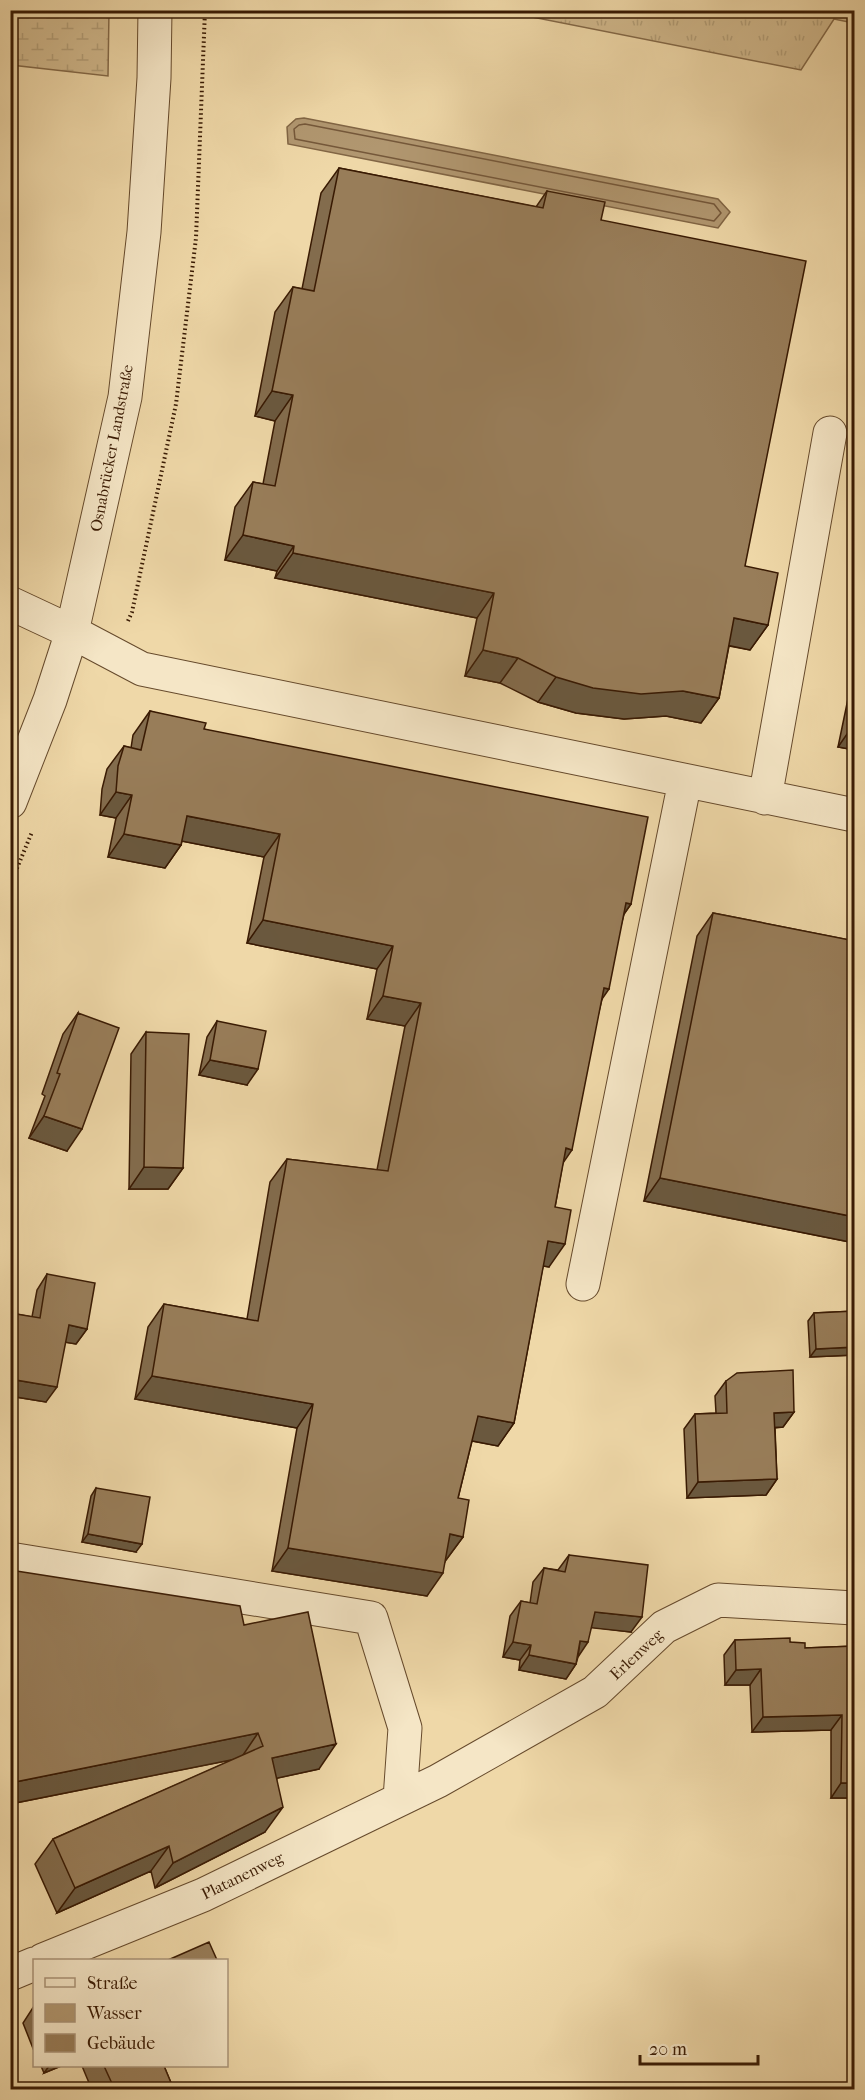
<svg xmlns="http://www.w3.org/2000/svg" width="865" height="2100" font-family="'IM FELL French Canon',serif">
	<defs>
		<pattern id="grass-tufts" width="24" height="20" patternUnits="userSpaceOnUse" patternTransform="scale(1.5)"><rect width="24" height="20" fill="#d0b88c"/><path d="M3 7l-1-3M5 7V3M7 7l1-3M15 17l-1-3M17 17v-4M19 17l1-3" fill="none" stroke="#b39e77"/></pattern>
		<pattern id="wetland-marsh" width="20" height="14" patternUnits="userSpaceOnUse" patternTransform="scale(1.5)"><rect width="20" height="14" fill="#d0b88c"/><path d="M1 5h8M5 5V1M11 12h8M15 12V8" fill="none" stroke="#b39e77"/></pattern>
	</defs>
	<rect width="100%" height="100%" fill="#efd8a8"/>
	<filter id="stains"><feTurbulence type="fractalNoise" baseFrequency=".00333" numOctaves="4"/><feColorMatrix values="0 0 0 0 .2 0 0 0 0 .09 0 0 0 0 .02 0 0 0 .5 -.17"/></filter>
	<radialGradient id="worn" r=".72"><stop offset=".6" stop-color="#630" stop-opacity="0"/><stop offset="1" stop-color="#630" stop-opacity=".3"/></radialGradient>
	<path fill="url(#grass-tufts)" stroke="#846948" stroke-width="1.5" d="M854,10V23L834,19L801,70L502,11Z"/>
	<path fill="url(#wetland-marsh)" stroke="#846948" stroke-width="1.5" d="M11,10L109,11L108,76L11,65Z"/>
	<path fill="#b19770" stroke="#816544" stroke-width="1.5" d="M304,118L718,199L730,212L718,228L288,144L287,127L296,119Z"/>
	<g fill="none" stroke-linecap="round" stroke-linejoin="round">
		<path stroke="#75583a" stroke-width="1.5" d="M305,124L714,204L721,213L714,221L295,139L294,129L299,125Z"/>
		<g stroke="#664a2c" stroke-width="35">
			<path id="minor" d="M10,603L72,632L142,669L854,815
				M765,798L830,433
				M10,802L50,700L72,632L125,397L144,232L154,78L155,10
				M583,1284L685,781
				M10,1559L371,1618L405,1728L400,1799
				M43,1960L203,1895L438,1781L595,1692L664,1627L718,1600L854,1608
				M10,1974L34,1964"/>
		</g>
		<path stroke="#391a03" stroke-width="4" stroke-dasharray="1.5 3" stroke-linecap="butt" d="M128,621L132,612L176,404L196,238L205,10
			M10,885L32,832"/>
		<use href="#minor" stroke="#f5e6c6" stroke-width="33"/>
	</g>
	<path fill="#836c4d" stroke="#391a03" stroke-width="1.5" d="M339,168L536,207L547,191L601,220L745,566L768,625L750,650L729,646L719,698L701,723L666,716L624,719L576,713L538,702L500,683L465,676L477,618L275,578L277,571L225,560L235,507L253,482L263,484L275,421L255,416L275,312L293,287L302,289L321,193Z
		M855,665V750L838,747Z
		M150,711L204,729L631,904L624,914L602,999L563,1162L555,1207L549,1267L543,1266L514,1423L498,1446L472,1441L458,1498L463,1537L446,1560L427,1596L272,1571L297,1428L135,1399L148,1327L164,1304L247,1319L270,1182L287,1159L377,1170L405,1026L367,1019L377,969L247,943L264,857L182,841L181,845L165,868L108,857L116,818L100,815L102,789L107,769L124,746L131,748L133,735Z
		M713,913L855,941V1243L644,1201L697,936Z
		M78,1013L67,1151L29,1138L45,1096L42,1094L63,1034Z
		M217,1021L247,1085L199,1075L207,1037Z
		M146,1032L183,1168L168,1189H129L131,1054Z
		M47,1274L87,1329L76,1344L65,1342L46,1402L10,1396V1313L32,1317L37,1290Z
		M855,1311V1355L810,1357L808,1321L814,1313Z
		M726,1381L794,1412L783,1427L775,1428L777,1479L766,1495L687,1498L684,1429L695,1414L716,1413L715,1396Z
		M96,1488L136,1552L82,1542L91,1496Z
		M569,1555L631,1632L591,1627L578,1657L576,1664L566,1679L519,1670L520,1660L503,1657L510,1616L521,1601L530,1603L533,1582L544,1568L558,1570Z
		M10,1570L244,1625L319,1769L277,1778L265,1832L155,1888L151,1871L57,1913L35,1864L53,1839L235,1759L10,1804Z
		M735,1640L790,1642L805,1648L855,1646V1798H831V1730L752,1732L750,1685H725L724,1655Z
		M34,2006V2051L23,2023Z
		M41,2066H61L44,2073Z
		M82,2066H164L174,2090H92Z"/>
	<path fill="#6a583e" stroke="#391a03" stroke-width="1.5" d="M272,391L293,395L275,421L255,416Z
		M243,535L294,546L277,571L225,560Z
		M293,553L494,593L477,618L275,578Z
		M734,618L768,625L750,650L717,643Z
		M483,650L518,658L500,683L465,676Z
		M556,677L683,691L719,698L701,723L666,716L624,719L576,713L538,702Z
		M854,724L855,750L838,747Z
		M116,792L132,795L116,818L100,815Z
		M187,816L280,834L264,857L171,839Z
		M124,834L181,845L165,868L108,857Z
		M626,903L631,904L615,927Z
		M263,920L393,946L377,969L247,943Z
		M604,988L609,989L593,1012Z
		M383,996L421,1003L405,1026L367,1019Z
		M210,1060L258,1069L247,1085L199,1075Z
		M44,1116L82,1129L67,1151L29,1138Z
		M566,1148L572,1150L556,1173Z
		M144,1167L183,1168L168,1189H129Z
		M660,1178L855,1217V1243L644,1201Z
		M548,1241L565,1244L549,1267L532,1264Z
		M69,1325L87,1329L76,1344L58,1341Z
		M855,1347V1355L810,1357L816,1349Z
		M152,1376L313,1404L297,1428L135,1399Z
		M10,1379L57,1387L46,1402L10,1396Z
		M794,1412L783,1427L764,1428L774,1413Z
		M478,1416L514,1423L498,1446L462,1439Z
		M777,1479L766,1495L687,1498L698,1482Z
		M88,1534L142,1544L136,1552L82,1542Z
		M450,1534L463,1537L446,1560L434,1557Z
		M288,1548L443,1573L427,1596L272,1571Z
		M595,1612L642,1617L631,1632L584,1627Z
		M580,1641L588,1642L578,1657Z
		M513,1642L531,1645L520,1660L503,1657Z
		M529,1655L576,1664L566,1679L519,1670Z
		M761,1669L750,1685H725L736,1670Z
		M842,1715L831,1730L752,1732L763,1717Z
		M258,1733L241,1758L10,1804V1783Z
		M336,1744L319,1769L255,1783L272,1758Z
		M841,1783H855V1798H831Z
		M283,1807L265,1832L155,1888L173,1863Z
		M169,1846L151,1871L57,1913L75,1888Z
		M49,2066H61L44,2073Z"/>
	<path fill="#987d59" stroke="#391a03" stroke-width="1.5" d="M339,168L543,208L547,191L605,202L601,220L806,261L745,566L778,573L768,625L734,618L719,698L683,691L641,694L593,688L556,677L518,658L483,650L494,593L293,553L294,546L243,535L253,482L275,486L293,395L272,391L293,287L314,291Z
		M150,711L206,723L204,729L648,817L631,904L626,903L609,989L604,988L572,1150L566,1148L555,1207L571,1210L565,1244L548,1241L514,1423L478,1416L458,1498L469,1500L463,1537L450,1534L443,1573L288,1548L313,1404L152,1376L164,1304L258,1321L287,1159L388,1171L421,1003L383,996L393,946L263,920L280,834L187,816L181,845L124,834L132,795L116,792L118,766L124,746L141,750Z
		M713,913L855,941V1217L660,1178Z
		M78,1013L119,1028L82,1129L44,1116L60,1074L57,1073Z
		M217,1021L266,1031L258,1069L210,1060Z
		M146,1032L189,1034L183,1168L144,1167Z
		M47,1274L95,1283L87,1329L69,1325L57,1387L10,1379V1313L40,1318Z
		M855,1311V1347L816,1349L814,1313Z
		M793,1370L794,1412L774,1413L777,1479L698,1482L695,1414L727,1413L726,1381L737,1373Z
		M96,1488L150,1497L142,1544L88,1534Z
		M569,1555L648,1565L642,1617L595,1612L588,1642L580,1641L576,1664L529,1655L531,1645L513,1642L521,1601L537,1604L544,1568L565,1572Z
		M10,1570L240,1606L244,1625L308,1612L336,1744L272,1758L283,1807L173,1863L169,1846L75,1888L53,1839L263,1746L258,1733L10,1783Z
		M790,1638V1642L805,1643V1648L855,1646V1783H841L842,1715L763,1717L761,1669L736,1670L735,1640Z
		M209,1942L217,1960H168Z
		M104,2066H164L174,2090H115Z"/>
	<g text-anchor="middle" stroke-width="4.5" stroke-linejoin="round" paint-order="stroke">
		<g font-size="16" fill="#391a03" stroke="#f5e6c6">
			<text transform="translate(111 448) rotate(-79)" y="6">Osnabrücker Landstraße</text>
			<text transform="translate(636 1654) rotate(-43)" y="6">Erlenweg</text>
			<text transform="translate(242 1875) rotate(-26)" y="6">Platanenweg</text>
		</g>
	</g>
	<rect width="865" height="2100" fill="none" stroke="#efd8a8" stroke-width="36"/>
	<rect x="12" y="12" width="841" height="2076" fill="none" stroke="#391a03" stroke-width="3"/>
	<rect x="18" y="18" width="829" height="2064" fill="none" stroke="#391a03" stroke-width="1.5"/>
	<rect x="33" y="1959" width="195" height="108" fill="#f5e6c6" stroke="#aa9478" stroke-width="1.5"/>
	<rect x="45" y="1978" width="30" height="9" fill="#f5e6c6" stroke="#aa9478" stroke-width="1.5"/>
	<text x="87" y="1989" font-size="18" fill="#391a03">Straße</text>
	<rect x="45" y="2004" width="30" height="18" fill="#b19770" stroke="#aa9478" stroke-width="1.5"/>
	<text x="87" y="2019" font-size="18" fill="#391a03">Wasser</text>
	<rect x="45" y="2034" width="30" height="18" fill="#987d59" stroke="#aa9478" stroke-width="1.5"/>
	<text x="87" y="2049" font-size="18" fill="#391a03">Gebäude</text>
	<path d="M640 2055v9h118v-9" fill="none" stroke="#391a03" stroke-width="3"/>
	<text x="649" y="2055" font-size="18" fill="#391a03" stroke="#f5e6c6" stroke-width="4.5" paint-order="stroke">20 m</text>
	<rect width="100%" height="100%" filter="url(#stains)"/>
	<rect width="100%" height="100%" fill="url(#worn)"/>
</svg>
